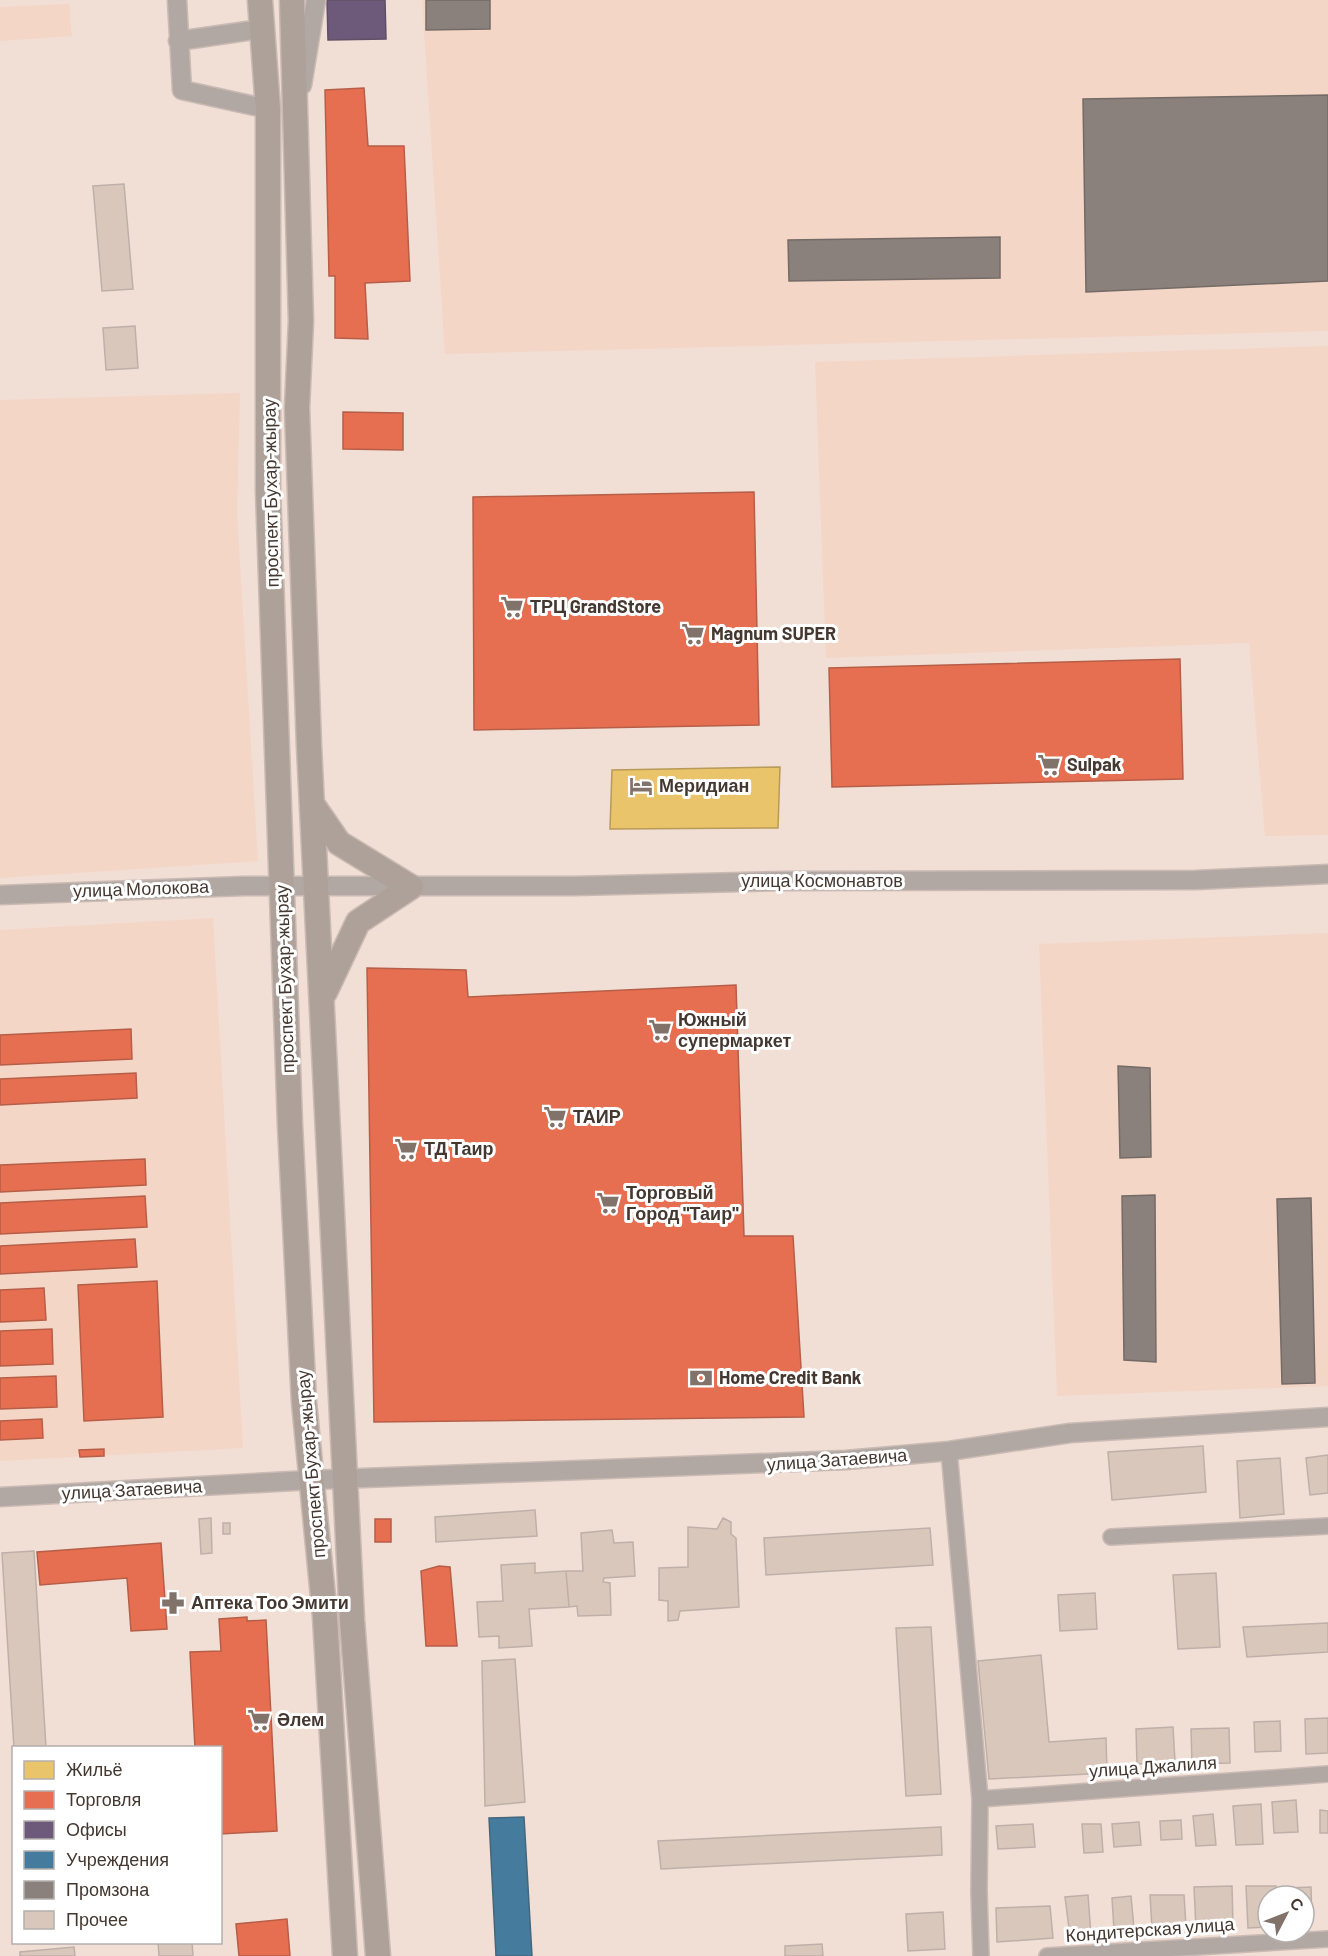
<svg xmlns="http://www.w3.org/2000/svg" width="1328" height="1956" font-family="Barlow,sans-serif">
	<rect width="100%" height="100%" fill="#f1ded5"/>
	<path fill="#f4d6c6" d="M422,0H1328V331L445,354Z
		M69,4L72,36L0,41V7Z
		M1328,346V835L1265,836L1249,643L826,658L815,362Z
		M240,393L237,513L258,861L0,878V400Z
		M213,918L243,1448L0,1461V930Z
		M1328,933V1386L1057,1396L1039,944Z"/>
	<path fill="#e9c46a" stroke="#b89a59" stroke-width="1.5" d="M780,767L778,828L610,829L612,770Z"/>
	<path fill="#e76f51" stroke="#b65e47" stroke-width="1.5" d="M364,88L368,146H404L410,281L365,283L368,339L335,338V276H329L325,90Z
		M343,412L403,413V450L343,449Z
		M754,492L759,725L474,730L473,497Z
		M1180,659L1183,779L832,787L829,668Z
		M367,968L466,970L468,997L736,985L744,1236H793L804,1417L374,1422Z
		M131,1029L132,1059L0,1065V1035Z
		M136,1073L137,1098L0,1105V1079Z
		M145,1159L146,1185L0,1192V1165Z
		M145,1196L147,1227L0,1234V1203Z
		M135,1239L137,1267L0,1274V1246Z
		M157,1281L163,1417L84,1421L78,1285Z
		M44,1288L46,1320L0,1322V1290Z
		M52,1329L53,1364L0,1366V1331Z
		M56,1376L57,1407L0,1409V1378Z
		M42,1419L43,1438L0,1440V1421Z
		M104,1449V1456L80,1457L79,1450Z
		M375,1519H391V1542H375Z
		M161,1543L167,1629L131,1631L127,1578L40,1585L37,1552Z
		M439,1566L450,1567L457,1646H426L421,1571Z
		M247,1617V1621L266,1620L277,1831L220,1834V1748H195L190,1652L221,1651L219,1619Z
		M287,1919L290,1956H239L236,1924Z"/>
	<path fill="#6d597a" stroke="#614f64" stroke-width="1.5" d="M327,0H385L386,39L328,40Z"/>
	<path fill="#457b9d" stroke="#45677d" stroke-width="1.5" d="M524,1817L532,1956H496L489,1818Z"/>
	<path fill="#8a817c" stroke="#756b66" stroke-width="1.5" d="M426,0H490V29L426,30Z
		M1328,95V281L1086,292L1083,99Z
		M1000,237V278L789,281L788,240Z
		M1118,1066L1150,1068L1151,1157L1120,1158Z
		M1155,1195L1156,1362L1124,1360L1122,1196Z
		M1311,1198L1315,1383L1282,1384L1277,1199Z"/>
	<path fill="#dac7bb" stroke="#beb0a8" stroke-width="1.5" d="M124,184L133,289L102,291L93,186Z
		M135,326L138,368L106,370L103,328Z
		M1203,1446L1206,1492L1112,1500L1108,1452Z
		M1328,1455V1493L1310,1495L1306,1458Z
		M1280,1458L1284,1514L1240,1518L1237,1461Z
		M535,1510L537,1536L436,1542L435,1517Z
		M211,1518L212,1553L201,1554L199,1519Z
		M723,1518L731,1522V1534L736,1538L739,1607L680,1611L678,1620L668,1621V1601L659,1600V1568L688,1567V1527L717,1529Z
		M223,1523H230V1534H223Z
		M930,1528L933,1565L766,1575L764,1538Z
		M612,1530L614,1543L633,1542L635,1576L604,1578L603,1582L610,1583L611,1615L578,1616L577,1606L569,1607L566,1571H583L581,1533Z
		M34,1551L46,1748H14L2,1553Z
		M535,1563V1573L566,1571L569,1607L529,1609L532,1646L499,1648V1636L479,1637L477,1602L503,1601L501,1565Z
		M1216,1573L1220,1647L1178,1649L1173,1575Z
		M1095,1593L1097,1629L1060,1631L1058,1595Z
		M1328,1623V1652L1247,1657L1243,1627Z
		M931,1627L941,1794L906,1796L896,1628Z
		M1041,1655L1049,1742L1106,1738L1107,1773L989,1779L978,1661Z
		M515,1659L525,1802L485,1806L482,1661Z
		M1328,1718V1753L1306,1754L1305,1719Z
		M1280,1721L1281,1751L1255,1752L1254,1722Z
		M1173,1727L1175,1762L1137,1764L1136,1729Z
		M1229,1728L1230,1763L1192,1764L1191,1729Z
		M1296,1800L1298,1832L1274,1833L1272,1802Z
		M1261,1804L1263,1844L1236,1845L1233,1806Z
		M1320,1810L1328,1811V1833H1320Z
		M1213,1814L1216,1845L1196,1846L1193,1816Z
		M1181,1820L1182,1839L1161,1840L1160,1821Z
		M1139,1822L1141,1845L1114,1847L1112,1824Z
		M1033,1824L1035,1847L998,1849L996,1826Z
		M1082,1824H1101L1103,1852L1084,1853Z
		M941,1827L942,1855L661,1869L658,1841Z
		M1232,1886L1233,1926L1196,1928L1194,1887Z
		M1246,1886H1276L1277,1896H1268V1927L1248,1928Z
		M1311,1887L1312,1923H1304V1896H1288V1888Z
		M1088,1895L1091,1935L1070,1936L1065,1897Z
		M1150,1895H1184L1186,1927L1152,1928Z
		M1131,1896L1134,1928L1114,1930L1112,1898Z
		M1050,1906L1053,1938L997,1942L996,1908Z
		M943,1912L945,1949L908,1951L906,1914Z
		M158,1942H192L193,1956H159Z
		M822,1944L823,1956H785V1946Z
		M74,1947L75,1956H20V1952Z"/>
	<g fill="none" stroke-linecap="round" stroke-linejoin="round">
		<g stroke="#c9bab3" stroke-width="18">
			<path id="minor" d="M949,1451L980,1799L979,1891L981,1956
				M1111,1537L1328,1526
				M980,1799L1328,1774
				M1047,1956L1328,1939"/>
		</g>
		<g stroke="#c9bab3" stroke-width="21">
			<path id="tertiary" d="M177,0L182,90L268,109
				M178,41L261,29
				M302,85L316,0
				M0,895L244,886H574L786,881L1196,880L1328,874
				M0,1497L311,1480L846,1460L949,1451L1070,1433L1328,1417"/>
		</g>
		<g stroke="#c9bab3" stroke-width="27">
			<path id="primary" d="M260,0L268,109V490L290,1125L304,1402L325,1617L345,1956
				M292,0L301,321L297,408L309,746L352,1620L378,1956
				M312,804L339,843L411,887L358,922L325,992"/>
		</g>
		<use href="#minor" stroke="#b1a8a3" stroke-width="15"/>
		<use href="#tertiary" stroke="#b1a8a3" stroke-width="18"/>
		<use href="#primary" stroke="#ada19a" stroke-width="24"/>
	</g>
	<defs>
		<g id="supermarket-bare" transform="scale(1.8)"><path d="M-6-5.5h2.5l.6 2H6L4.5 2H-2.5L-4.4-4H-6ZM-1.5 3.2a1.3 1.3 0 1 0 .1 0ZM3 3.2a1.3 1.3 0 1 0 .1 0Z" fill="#81726a" stroke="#fff" stroke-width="2.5" paint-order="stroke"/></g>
		<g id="hotel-bare" transform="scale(1.8)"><path d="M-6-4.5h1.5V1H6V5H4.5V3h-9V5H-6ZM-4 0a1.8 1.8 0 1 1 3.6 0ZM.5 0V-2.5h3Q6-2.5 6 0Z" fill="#81726a" stroke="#fff" stroke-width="2.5" paint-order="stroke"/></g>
		<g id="bank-bare" transform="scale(1.8)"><path d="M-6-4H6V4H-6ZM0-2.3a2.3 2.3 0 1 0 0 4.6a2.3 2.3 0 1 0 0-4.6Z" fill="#81726a" stroke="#fff" stroke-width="2.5" paint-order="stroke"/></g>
		<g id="pharmacy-bare" transform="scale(1.8)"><path d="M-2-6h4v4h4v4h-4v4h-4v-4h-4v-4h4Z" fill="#81726a" stroke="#fff" stroke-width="2.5" paint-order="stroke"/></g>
	</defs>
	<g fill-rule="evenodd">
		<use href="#supermarket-bare" x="512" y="607"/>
		<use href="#supermarket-bare" x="693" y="634"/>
		<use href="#supermarket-bare" x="1049" y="765"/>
		<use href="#hotel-bare" x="641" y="786"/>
		<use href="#supermarket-bare" x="660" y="1030"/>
		<use href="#supermarket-bare" x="555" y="1117"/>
		<use href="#supermarket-bare" x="406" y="1149"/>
		<use href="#supermarket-bare" x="608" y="1203"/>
		<use href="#bank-bare" x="701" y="1378"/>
		<use href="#pharmacy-bare" x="173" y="1603"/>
		<use href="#supermarket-bare" x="259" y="1720"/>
	</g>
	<g text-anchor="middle" stroke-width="6" stroke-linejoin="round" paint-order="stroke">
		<g font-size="18" fill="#443831" stroke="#fff">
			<text transform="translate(271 493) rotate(-91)" y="6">проспект Бухар-жырау</text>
			<text x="822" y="887">улица Космонавтов</text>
			<text transform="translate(141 889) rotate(-2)" y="6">улица Молокова</text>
			<text transform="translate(285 979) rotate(-92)" y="6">проспект Бухар-жырау</text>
			<text transform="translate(837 1460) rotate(-4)" y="6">улица Затаевича</text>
			<text transform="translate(311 1464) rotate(-95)" y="6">проспект Бухар-жырау</text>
			<text transform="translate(132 1490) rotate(-3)" y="6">улица Затаевича</text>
			<text transform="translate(1153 1767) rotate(-4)" y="6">улица Джалиля</text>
			<text transform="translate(1150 1930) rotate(-4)" y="6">Кондитерская улица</text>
		</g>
		<g font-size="18" font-weight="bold" fill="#443831" stroke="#fff" text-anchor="start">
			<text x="530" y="613">ТРЦ GrandStore</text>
			<text x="711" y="640">Magnum SUPER</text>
			<text x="1067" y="771">Sulpak</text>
			<text x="659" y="792">Меридиан</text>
			<text x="678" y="1026">Южный<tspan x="678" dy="21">супермаркет</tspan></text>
			<text x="573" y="1123">ТАИР</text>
			<text x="424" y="1155">ТД Таир</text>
			<text x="626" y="1199">Торговый<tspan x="626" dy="21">Город "Таир"</tspan></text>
			<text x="719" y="1384">Home Credit Bank</text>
			<text x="191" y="1609">Аптека Тоо Эмити</text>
			<text x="277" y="1726">Әлем</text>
		</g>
	</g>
	<rect x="12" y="1746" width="210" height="198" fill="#ffffff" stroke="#b4afad" stroke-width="1.5"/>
	<rect x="24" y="1761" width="30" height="18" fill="#e9c46a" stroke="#b4afad" stroke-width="1.5"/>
	<text x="66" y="1776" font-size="18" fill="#443831">Жильё</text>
	<rect x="24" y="1791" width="30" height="18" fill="#e76f51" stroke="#b4afad" stroke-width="1.5"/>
	<text x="66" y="1806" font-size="18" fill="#443831">Торговля</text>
	<rect x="24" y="1821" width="30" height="18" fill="#6d597a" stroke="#b4afad" stroke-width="1.5"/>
	<text x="66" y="1836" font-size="18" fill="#443831">Офисы</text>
	<rect x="24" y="1851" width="30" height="18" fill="#457b9d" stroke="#b4afad" stroke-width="1.5"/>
	<text x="66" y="1866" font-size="18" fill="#443831">Учреждения</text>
	<rect x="24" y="1881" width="30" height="18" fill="#8a817c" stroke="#b4afad" stroke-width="1.5"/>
	<text x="66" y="1896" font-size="18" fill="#443831">Промзона</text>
	<rect x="24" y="1911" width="30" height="18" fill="#dac7bb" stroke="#b4afad" stroke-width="1.5"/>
	<text x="66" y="1926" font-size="18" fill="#443831">Прочее</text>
	<g transform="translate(1286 1914) rotate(48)"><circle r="28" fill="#ffffff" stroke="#b4afad" stroke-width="1.5"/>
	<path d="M0-4.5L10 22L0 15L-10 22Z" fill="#81726a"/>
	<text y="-9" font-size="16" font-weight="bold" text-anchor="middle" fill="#443831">С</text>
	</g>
</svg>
